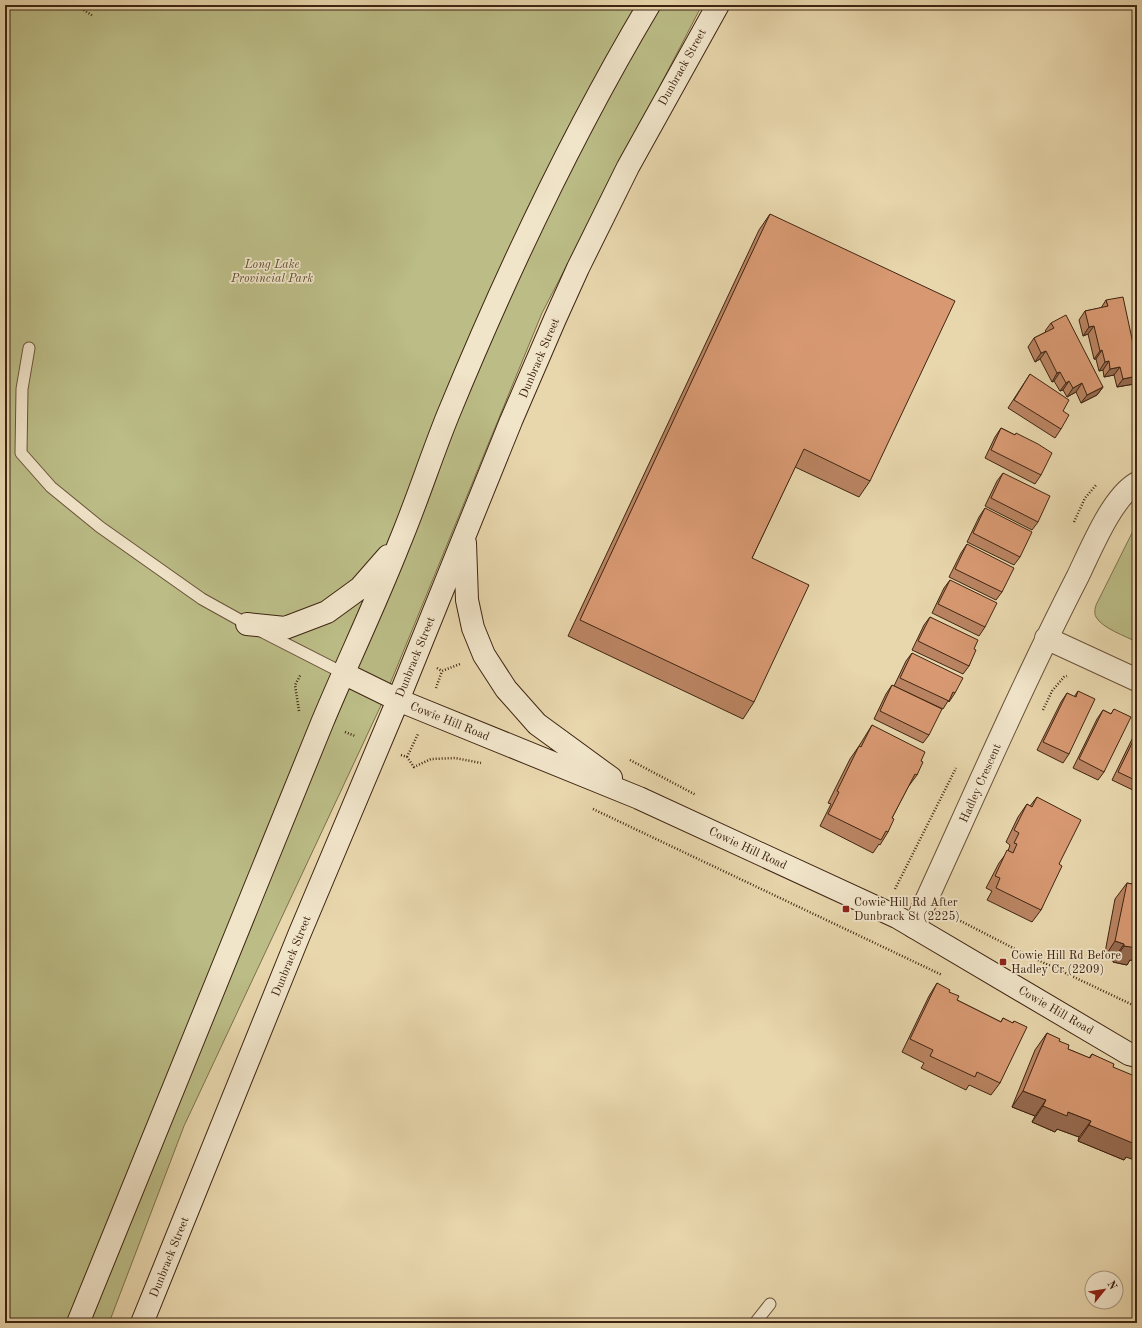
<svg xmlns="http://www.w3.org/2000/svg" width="1142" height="1328" font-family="'Old Standard TT',serif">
	<rect width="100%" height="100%" fill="#e8d6ac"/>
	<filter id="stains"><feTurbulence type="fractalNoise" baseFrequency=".005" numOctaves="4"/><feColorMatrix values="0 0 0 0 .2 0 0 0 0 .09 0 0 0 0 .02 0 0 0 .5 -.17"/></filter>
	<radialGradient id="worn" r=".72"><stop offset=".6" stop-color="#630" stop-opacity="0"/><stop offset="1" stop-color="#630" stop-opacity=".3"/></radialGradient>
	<path fill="#bbbc86" stroke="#7d704c" d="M5,5H702L542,313L383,701L184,1126L109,1323H5Z
		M1137,523V642C1125,636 1102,628 1096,617C1094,613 1095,609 1096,605Z"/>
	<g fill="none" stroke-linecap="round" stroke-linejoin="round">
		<g stroke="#695138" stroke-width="13">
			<path id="lane" d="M29,348L22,389L21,453L51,487L100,527L202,599L247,624L343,673
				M755,1323L770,1304"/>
		</g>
		<g stroke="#695138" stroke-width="24">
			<path id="street" d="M1046,638L1137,680
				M914,927C968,810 1019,691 1078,576C1091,549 1112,497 1137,483"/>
		</g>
		<g stroke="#3f2512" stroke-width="24">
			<path id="secondary" d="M465,543L467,600L473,628L484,655L506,689L537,724L611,778
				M247,624L285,628L327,612L360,588L388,556
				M343,673L398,700L639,798L897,917L1129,1054L1137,1056
				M78,1323L322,723C347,663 375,605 399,544C417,501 431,457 448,415C506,274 571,136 649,5
				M142,1323L299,935L398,700L511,421L555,319L578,268L628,167L718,5"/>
		</g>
		<path stroke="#3f2512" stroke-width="2.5" stroke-dasharray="1 2" stroke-linecap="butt" d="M76,5L93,16
			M1074,522L1085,498L1097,484
			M1137,566L1134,585L1137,602
			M437,668L442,671L460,664
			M436,688L442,671
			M1043,710L1052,691L1064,677L1067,676
			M299,711L295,685L301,674
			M345,732L355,736
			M401,755L407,757L414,767L431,759L455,758L481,763
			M407,757L418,734
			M630,760L696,795
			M593,809L942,975
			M895,889L956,768
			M947,914L1019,951L1137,1007"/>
		<use href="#lane" stroke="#f0e4c9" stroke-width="11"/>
		<use href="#street" stroke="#f0e4c9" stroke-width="22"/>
		<use href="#secondary" stroke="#f0e4c9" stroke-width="22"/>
	</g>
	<path fill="#ba8462" stroke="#3f2512" d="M770,214L870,481L859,497L795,467L752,558L754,702L743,719L568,636L759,230Z
		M1106,300L1134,384L1117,387L1114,375L1104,377L1103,370L1099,371L1096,359H1094L1088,334L1083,336L1079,320L1085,311L1101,308Z
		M1051,323L1103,387L1097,395L1081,403L1076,392L1067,397L1063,390L1060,391L1054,381L1052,382L1040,359L1035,362L1028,347L1034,338L1046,332L1045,331Z
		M1030,374L1061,429L1055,438L1008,408Z
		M1001,428L1015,435L1041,475L1035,484L985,458L995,437Z
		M1003,473L1038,522L1032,530L985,506L997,481Z
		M985,508L1020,557L1014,565L967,542L979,517Z
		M967,544L1002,592L996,600L949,577L961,553Z
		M950,580L985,627L979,636L932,613L944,588Z
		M930,617L974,649L969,666L963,674L912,650L924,625Z
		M912,653L955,693L949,702L948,701L943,709L894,686L906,661Z
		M892,685L929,735L923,743L874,719L886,694Z
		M1078,691L1069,754L1063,763L1037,750L1061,702L1067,693L1074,697Z
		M1114,709L1104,772L1098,780L1073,768L1097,719L1103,710L1111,714Z
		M872,725L921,761L917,775L908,787L892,818L888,832L880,845L879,844L873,853L820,826L831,804L828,803L850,759L859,746L864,738Z
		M1137,729V792L1112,780Z
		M1037,797L1059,864L1041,910L1032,922L987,900L992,891L986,888L999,863L1008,851L1010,845L1006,842L1018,817L1027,804L1030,806Z
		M1127,883L1137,885V961L1130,960L1127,965L1113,962V960L1104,958L1115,899Z
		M937,983L949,992L957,1000L1001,1022L1003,1018L1012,1023L1014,1021L1000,1083L991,1095L969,1085L966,1090L921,1068L924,1063L902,1052L929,996Z
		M1047,1033L1059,1041L1068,1049L1089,1058L1092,1054L1113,1067L1126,1157L1124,1160L1078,1141L1079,1137L1057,1129L1055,1132L1032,1122L1035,1116L1012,1107L1035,1050Z"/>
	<path fill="#976b50" stroke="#3f2512" d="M1094,326L1088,334L1083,336L1089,327Z
		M1102,350L1096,359H1094L1100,351Z
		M1046,351L1040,359L1035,362L1041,353Z
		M1109,361L1103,370L1099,371L1105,362Z
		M1120,367L1114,375L1104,377L1110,369Z
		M1060,372L1054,381L1052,382L1057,373Z
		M1137,376V379L1134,384L1117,387L1123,379Z
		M1069,381L1063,390L1060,391L1066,383Z
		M1082,383L1076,392L1067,397L1073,388Z
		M1103,387L1097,395L1081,403L1087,395Z
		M1115,941L1124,944L1113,960L1104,958Z
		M1124,946H1137V961L1130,960L1127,965L1113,962Z
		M1023,1091L1046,1100L1035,1116L1012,1107Z
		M1043,1106L1068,1112L1091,1121L1079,1137L1057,1129L1055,1132L1032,1122Z
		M1089,1125L1137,1140V1161L1126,1157L1124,1160L1078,1141Z"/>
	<path fill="#d89972" stroke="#3f2512" d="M770,214L955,301L870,481L804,449L752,558L809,585L754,702L580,620Z
		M1123,297L1137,362V376L1123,379L1120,367L1110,369L1109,361L1105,362L1102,350L1100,351L1094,326L1089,327L1085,311L1108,306L1106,300Z
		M1066,315L1103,387L1087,395L1082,383L1073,388L1069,381L1066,383L1060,372L1057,373L1046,351L1041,353L1034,338L1054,328L1051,323Z
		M1030,374L1069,400L1063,411L1069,415L1061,429L1014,400Z
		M1001,428L1015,435L1016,433L1038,444L1052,453L1041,475L991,450Z
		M1003,473L1050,496L1038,522L991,498Z
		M985,508L1032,532L1020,557L973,533Z
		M967,544L1014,568L1002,592L955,569Z
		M950,580L997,603L985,627L938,604Z
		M930,617L978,640L974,649L976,650L969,666L918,641Z
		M912,653L963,678L955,693L953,692L949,701L900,678Z
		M892,685L942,709L929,735L880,711Z
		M1078,691L1095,699L1069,754L1043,742L1067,693L1076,697Z
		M1114,709L1131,717L1104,772L1079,759L1103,710L1111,714Z
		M872,725L925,752L921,761L923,762L917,775L915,774L892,818L894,819L888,832L886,831L881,840L828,814L839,792L837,791L859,746L861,747Z
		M1137,733V781L1118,772Z
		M1037,797L1081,820L1059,864L1062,866L1041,910L996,888L1000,878L995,876L1007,850L1013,853L1017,844L1014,843L1019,833L1014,830L1027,804L1032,807Z
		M1127,883L1137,885V948L1124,946V944L1115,941Z
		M937,983L950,990L949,992L959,996L957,1000L1001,1022L1003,1018L1013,1023L1014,1021L1027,1027L1000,1083L977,1072L975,1077L930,1056L933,1050L910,1039Z
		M1047,1033L1060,1039L1059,1041L1069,1045L1068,1049L1090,1058L1092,1054L1114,1064L1113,1067L1137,1077V1140L1135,1144L1089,1125L1091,1121L1068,1112L1067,1116L1043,1106L1046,1100L1023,1091Z"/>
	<g fill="#8f2418" stroke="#f0e4c9" stroke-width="1.5">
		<rect x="842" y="905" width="8" height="8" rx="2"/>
		<rect x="999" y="958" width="8" height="8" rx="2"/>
	</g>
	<g text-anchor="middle" stroke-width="3.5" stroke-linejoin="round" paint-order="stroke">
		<g font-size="12" fill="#3f2512" stroke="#f0e4c9">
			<text transform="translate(682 67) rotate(-61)" y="4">Dunbrack Street</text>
			<text transform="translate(539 358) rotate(-67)" y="4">Dunbrack Street</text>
			<text transform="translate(415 657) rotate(-68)" y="4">Dunbrack Street</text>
			<text transform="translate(450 721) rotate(22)" y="4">Cowie Hill Road</text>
			<text transform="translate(980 783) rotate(-66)" y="4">Hadley Crescent</text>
			<text transform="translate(748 848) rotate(25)" y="4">Cowie Hill Road</text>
			<text transform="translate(291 956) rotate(-68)" y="4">Dunbrack Street</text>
			<text transform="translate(1056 1010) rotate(30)" y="4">Cowie Hill Road</text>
			<text transform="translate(169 1257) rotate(-68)" y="4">Dunbrack Street</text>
		</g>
		<g font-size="12" font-style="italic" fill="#5e4b2f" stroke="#f0e4c9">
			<text x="272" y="268">Long Lake<tspan x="272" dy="14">Provincial Park</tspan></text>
		</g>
		<g font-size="12" fill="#3f2512" stroke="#f0e4c9" text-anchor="start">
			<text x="854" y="906">Cowie Hill Rd After<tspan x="854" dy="14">Dunbrack St (2225)</tspan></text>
			<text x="1011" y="959">Cowie Hill Rd Before<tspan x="1011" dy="14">Hadley Cr (2209)</tspan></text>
		</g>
	</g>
	<rect width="1142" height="1328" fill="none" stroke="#e8d6ac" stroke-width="20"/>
	<rect x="6" y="6" width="1130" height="1316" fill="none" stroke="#3f2512" stroke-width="2"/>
	<rect x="10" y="10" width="1122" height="1308" fill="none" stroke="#3f2512"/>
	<g transform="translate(1104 1290) rotate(60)"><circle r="19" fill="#f0e4c9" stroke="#a99880"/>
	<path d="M0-3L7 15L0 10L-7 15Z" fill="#8f2418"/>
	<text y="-6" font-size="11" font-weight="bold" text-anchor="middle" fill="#3f2512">N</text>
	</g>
	<rect width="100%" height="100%" filter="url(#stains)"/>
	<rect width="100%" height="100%" fill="url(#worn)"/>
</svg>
